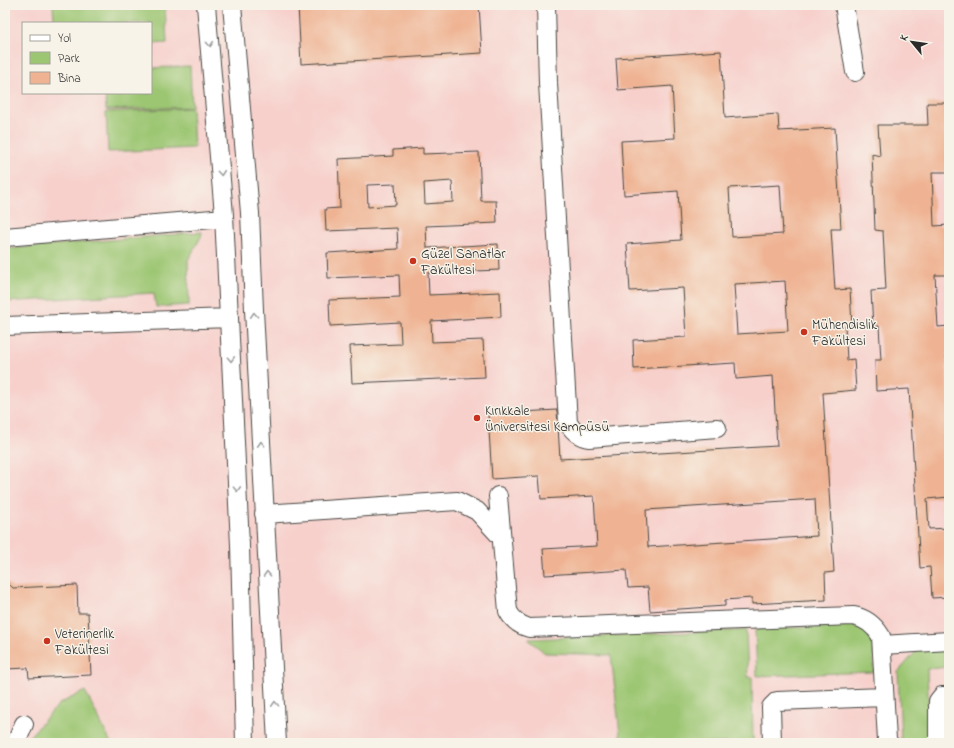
<svg xmlns="http://www.w3.org/2000/svg" width="954" height="748" font-family="'Indie Flower',sans-serif">
	<rect width="100%" height="100%" fill="#f7f3e8"/>
	<filter id="ink" filterUnits="userSpaceOnUse"><feTurbulence type="fractalNoise" baseFrequency=".025" numOctaves="2"/><feDisplacementMap in="SourceGraphic" scale="8" xChannelSelector="R" yChannelSelector="G"/><feConvolveMatrix kernelMatrix="1 2 1 2 8 2 1 2 1" color-interpolation-filters="sRGB"/></filter>
	<filter id="wash" filterUnits="userSpaceOnUse"><feTurbulence type="fractalNoise" baseFrequency=".012" numOctaves="4" result="noise"/><feDisplacementMap in="SourceGraphic" scale="16" xChannelSelector="R" yChannelSelector="G"/><feGaussianBlur stdDeviation="0.9" result="paint"/><feColorMatrix in="noise" values="0 0 0 0 0 0 0 0 0 0 0 0 0 0 0 0 0 1.4 0 .05"/><feComposite in="paint" operator="in"/></filter>
	<g filter="url(#wash)">
		<rect width="100%" height="100%" fill="#eae2c1"/>
		<path fill="#f7d0cc" fill-rule="evenodd" d="M5,5H949V743H5ZM23,23H151V93H23Z"/>
		<path fill="#9cc672" stroke="#64784e" d="M53,5H165L167,43L151,44V23H54Z
			M190,66L192,107L106,110L105,93H151V68Z
			M192,108L194,148L108,152L106,112Z
			M202,232L201,237L188,260L189,305L156,307L154,293L5,302V249Z
			M852,625C878,629 873,652 874,672L757,676L755,629Z
			M746,630L748,677H752L753,743H621L611,655L545,653L528,639Z
			M949,647V667L927,669L930,740L901,741L898,672L919,648Z
			M85,691L111,743H29L28,738L59,704Z"/>
		<g id="blocks">
			<path fill="#efb393" fill-rule="evenodd" d="M298,5H479L482,53L301,64Z
				M721,51L725,118L778,114L779,131L835,128L841,229H831L835,290L850,289L852,326H845L847,360L854,359L856,390L823,393L834,572L825,573L826,600L752,604V598L725,600V606L650,611L648,587L628,588L626,570L545,575L543,549L597,546L594,496L541,499L539,476L492,479L488,414L557,410L560,459L777,446L773,376L736,379L735,363L634,369L633,340L686,337L683,288L630,291L627,244L681,240L678,191L624,195L621,141L675,138L672,86L618,90L616,58ZM780,185L783,234L732,237L729,188ZM785,281L788,331L737,334L734,284ZM815,499L817,536L648,547L646,510Z
				M927,103H949V172H932L934,226L949,225V275H935L938,327L949,326V354H946L948,394H949V497L927,499L929,529L949,528V597L932,598L930,567L920,568L909,389L876,391L875,360H881L879,326L873,327L871,291L886,290L883,231L875,230L872,154L880,156L878,125H928Z
				M423,148V154L479,152L481,201H496L497,223L426,226L427,248L498,244L499,270L428,273L429,295L500,292L501,317L431,321L432,342L483,340L485,377L352,383L350,346L401,344L400,322L330,326L329,300L400,297L399,275L328,278L327,253L398,249L397,228L326,231L325,209L340,208L338,159L393,156V150ZM452,181L453,202L425,204L424,183ZM395,184L396,205L368,207L367,185Z
				M5,580L13,588L77,585L78,613H88L91,675L29,678L28,668L5,669Z"/>
		</g>
	</g>
	<g filter="url(#ink)">
		<use href="#blocks" fill-opacity="0" stroke="#484642" stroke-width="1"/>
		<g fill="none" stroke-linecap="round" stroke-linejoin="round">
			<g stroke="#484642" stroke-width="20">
				<path id="minor" d="M206,5L224,215L240,545L245,743
					M232,5L250,213L254,310L277,743
					M546,5L548,83L568,423C573,431 579,437 589,438L717,428
					M844,5L855,72
					M5,237L224,218
					M5,326L229,318
					M498,496L508,611C512,619 519,625 529,628L853,616C866,618 874,625 881,636L887,740L889,743
					M264,514L457,501L477,511L501,537
					M882,645L949,641
					M16,743L24,724
					M772,743L771,707L777,701L884,697
					M938,743V701L942,696H949"/>
			</g>
			<use href="#minor" stroke="#fff" stroke-width="18"/>
		</g>
		<defs><path id="oneway-chevron" d="M-2-3.5L2.5 0L-2 3.5" fill="none" stroke-width="1.6" stroke-linecap="round" stroke-linejoin="round"/></defs>
		<g stroke="#a0a0a0">
			<use href="#oneway-chevron" transform="translate(210 44) rotate(85)"/>
			<use href="#oneway-chevron" transform="translate(221 173) rotate(85)"/>
			<use href="#oneway-chevron" transform="translate(254 315) rotate(-93)"/>
			<use href="#oneway-chevron" transform="translate(231 359) rotate(87)"/>
			<use href="#oneway-chevron" transform="translate(261 444) rotate(-93)"/>
			<use href="#oneway-chevron" transform="translate(237 489) rotate(87)"/>
			<use href="#oneway-chevron" transform="translate(267 574) rotate(-93)"/>
			<use href="#oneway-chevron" transform="translate(275 704) rotate(-93)"/>
		</g>
	</g>
	<g fill="#c8321e" stroke="#f7f3e8" stroke-width="1.5">
		<circle cx="413" cy="261" r="4"/>
		<circle cx="804" cy="332" r="4"/>
		<circle cx="477" cy="418" r="4"/>
		<circle cx="47" cy="641" r="4"/>
	</g>
	<g text-anchor="middle" stroke-width="3" stroke-linejoin="round" paint-order="stroke">
		<g font-size="14" fill="#2b2b2b" stroke="#f7f3e8" text-anchor="start">
			<text x="421" y="258">Güzel Sanatlar<tspan x="421" dy="16">Fakültesi</tspan></text>
			<text x="812" y="329">Mühendislik<tspan x="812" dy="16">Fakültesi</tspan></text>
			<text x="485" y="415">Kırıkkale<tspan x="485" dy="16">Üniversitesi Kampüsü</tspan></text>
			<text x="55" y="638">Veterinerlik<tspan x="55" dy="16">Fakültesi</tspan></text>
		</g>
	</g>
	<rect width="954" height="748" fill="none" stroke="#f7f3e8" stroke-width="20"/>
	<rect x="22" y="22" width="130" height="72" fill="#f7f3e8" stroke="#a5a39c"/>
	<rect x="30" y="35" width="20" height="6" fill="#ffffff" stroke="#a5a39c"/>
	<text x="58" y="42" font-size="12" fill="#2b2b2b">Yol</text>
	<rect x="30" y="52" width="20" height="12" fill="#9cc672" stroke="#a5a39c"/>
	<text x="58" y="62" font-size="12" fill="#2b2b2b">Park</text>
	<rect x="30" y="72" width="20" height="12" fill="#efb393" stroke="#a5a39c"/>
	<text x="58" y="82" font-size="12" fill="#2b2b2b">Bina</text>
	<g transform="translate(912 42) rotate(299)" stroke="#f7f3e8" stroke-width="3" paint-order="stroke">
	<path d="M0-3L7 15L0 10L-7 15Z" fill="#2b2b2b"/>
	<text y="-6" font-size="11" font-weight="bold" text-anchor="middle" fill="#2b2b2b">K</text>
	</g>
</svg>
